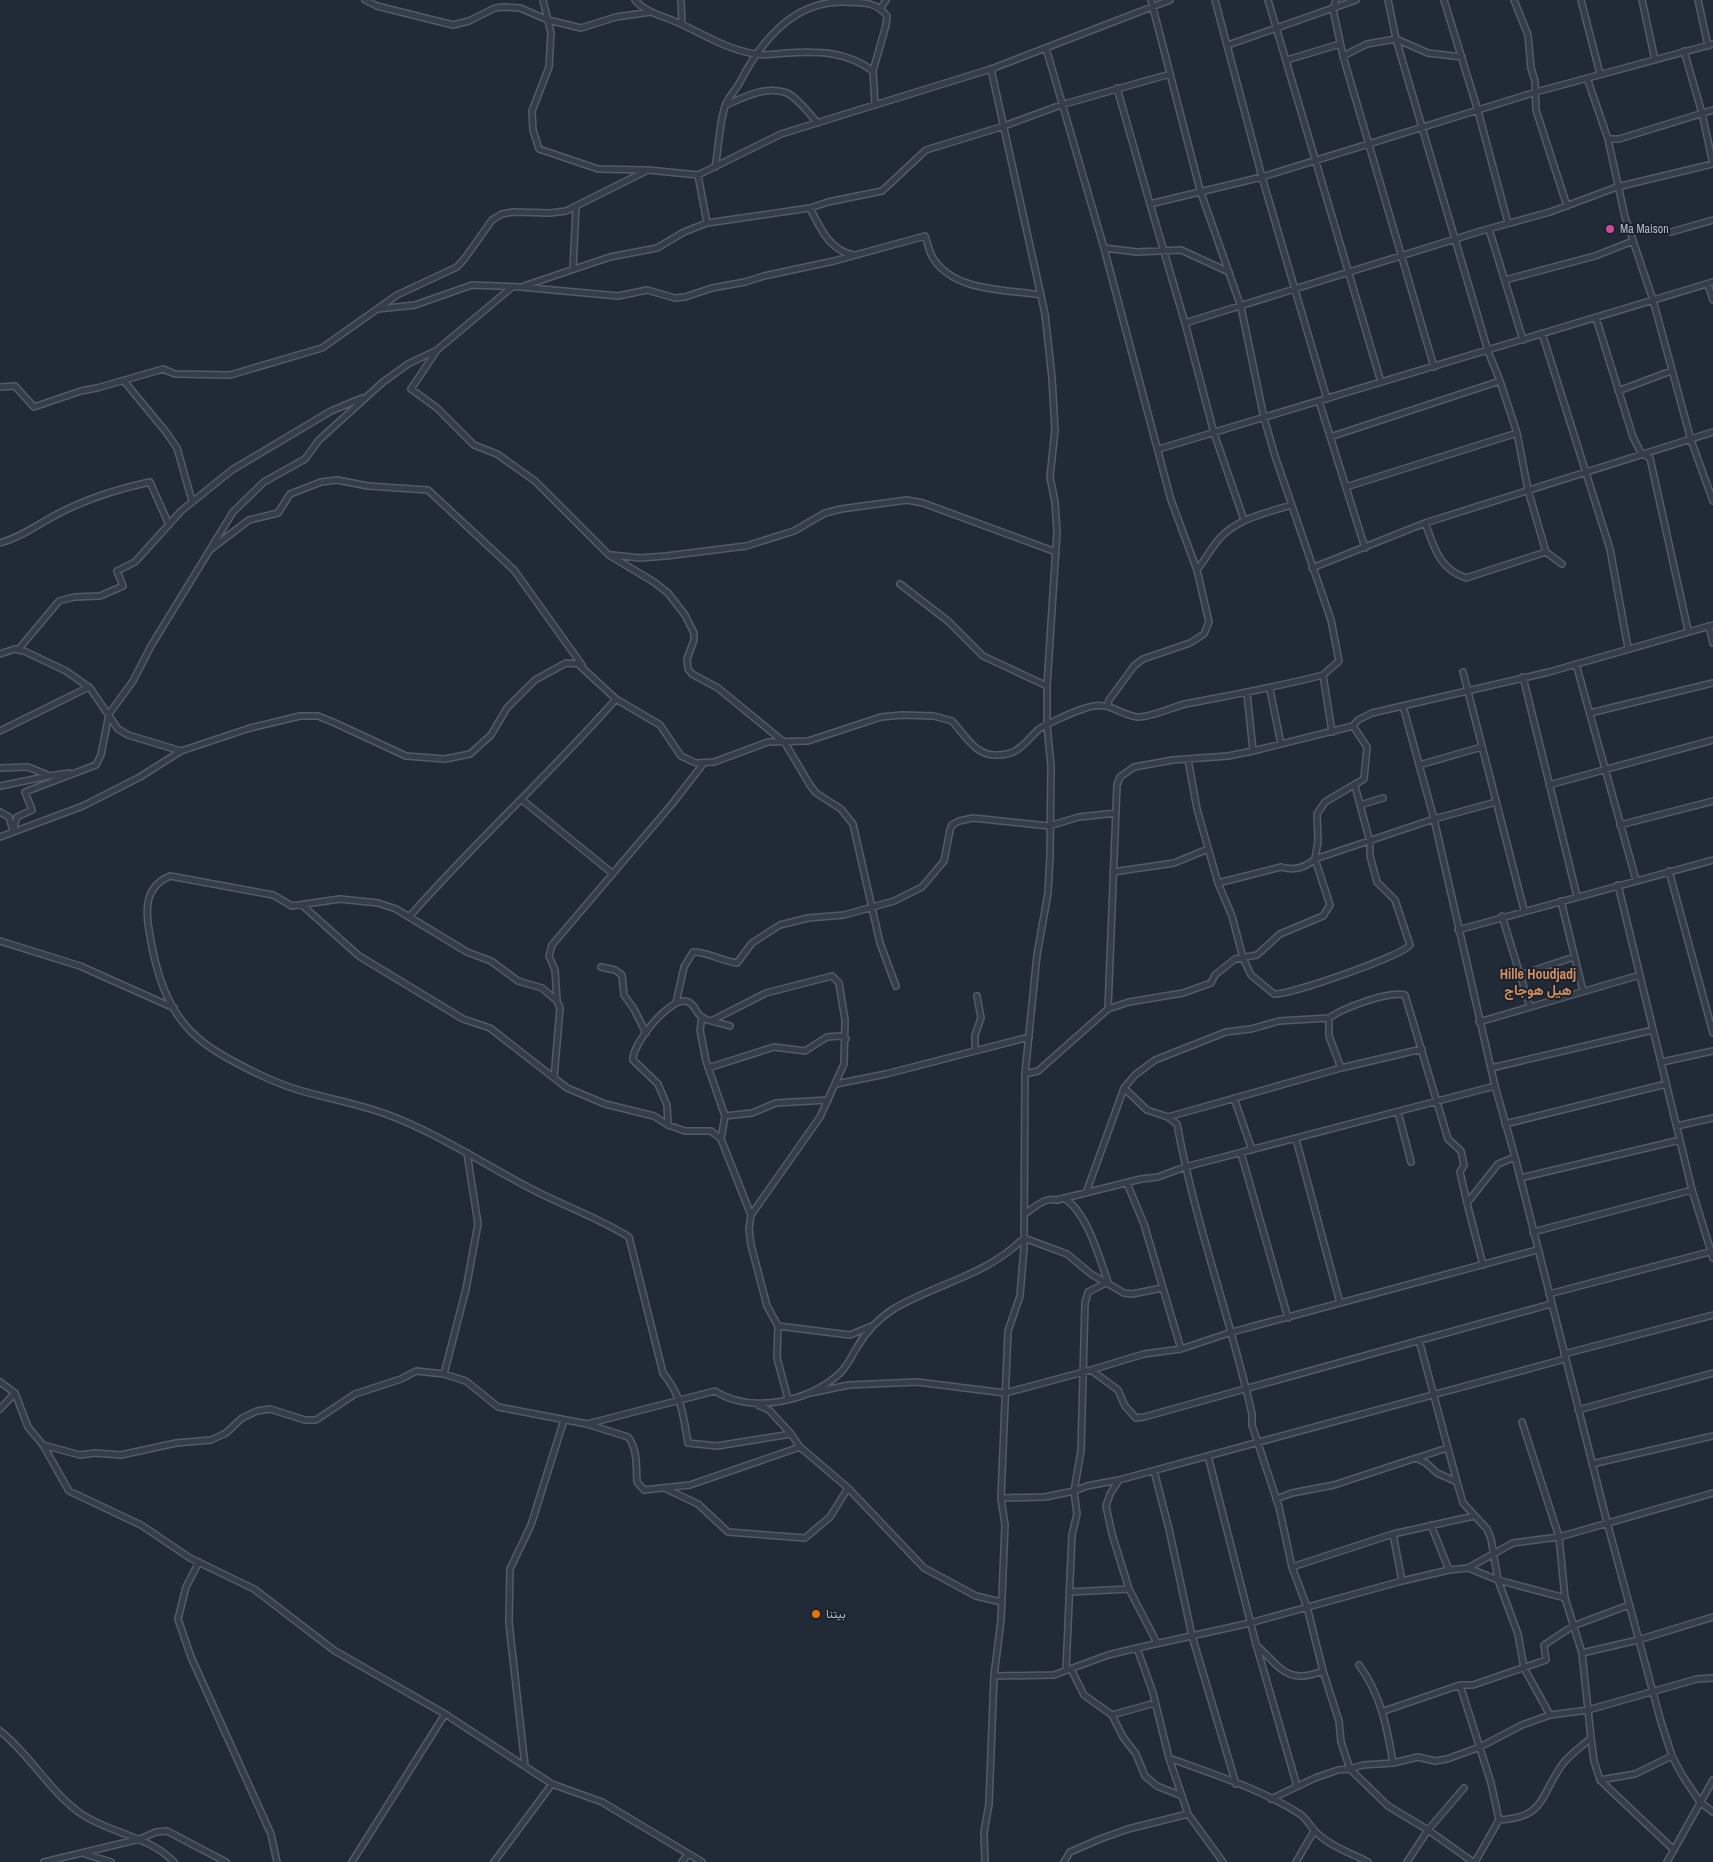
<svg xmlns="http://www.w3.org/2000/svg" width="1713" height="1862" font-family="'Archivo Narrow',Vazirmatn,sans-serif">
	<rect width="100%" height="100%" fill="#212b37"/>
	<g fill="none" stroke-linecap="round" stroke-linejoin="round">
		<g stroke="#525b66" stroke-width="8">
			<path id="minor" d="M365,0L377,6L453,25L469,21L495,8L504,7L520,8L548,20L581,28L616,17L651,12
				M543,0L551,33L549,67L532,111L533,130L539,149L598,169L645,170
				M635,0C647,14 665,16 681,24C706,36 727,49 755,54C765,56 776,54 786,53C818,51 846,51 873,71L875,105
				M681,0L682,24
				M1151,0L1200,190L1241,307L1264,418L1275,456L1331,620L1339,661L1323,675L1332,732
				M1215,0L1262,177L1327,399
				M1268,0L1381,382
				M1336,0L1333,9L1343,56L1434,367
				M1388,0L1396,39L1488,351L1500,381L1517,433L1528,490L1546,552L1562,564
				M1444,0L1478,111L1508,223
				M1514,0L1528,35L1531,68L1535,81L1536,110L1567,206
				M1581,0L1600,74
				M1642,0L1655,60
				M1698,0L1708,46
				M881,8L886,0
				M1228,45L1356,0
				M1046,48L1104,248L1171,500L1197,570L1209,622L1204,634L1190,643L1143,659L1134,666L1109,700L1108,705
				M1684,51L1702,113L1713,164
				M1343,56L1367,44L1396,39L1428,53L1462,57
				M1287,60L1340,44
				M1587,78L1608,139L1625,217L1653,300L1691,440L1713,501
				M1117,88L1150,204
				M726,105C744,97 767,85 787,93C798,98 809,114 818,123
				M1608,139H1619L1713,110
				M715,167C719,147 719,125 725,106C728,97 737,89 741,80C762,40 795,0 845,2C862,3 876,1 887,16L886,25L873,71
				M698,175L707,223
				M810,208C820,228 830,251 854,255
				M1489,229L1523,340
				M1671,232L1713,220
				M1104,248L1137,252L1181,250L1229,272
				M573,269L576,207
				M1505,280L1595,256L1633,241
				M1708,284L1713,300
				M524,286L610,257L657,248L684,232L707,223L810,208L828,202L882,191L926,150L1004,126L1061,105L1170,74
				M511,288L437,350L411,389L437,408L474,445L497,454L535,481L609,555L654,582L668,593L685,615L694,633V640L687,659L688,669L692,674L718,688L785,743L810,785L816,793L841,809L853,824L880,943L896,986
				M378,309L415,305L472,285L521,287L618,296L647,290L675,298L685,297L712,288L745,282L764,276L834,261L925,236C928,243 929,252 933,258C954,292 1005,289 1041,295
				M1596,318L1633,437L1641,453L1650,458L1688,630
				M1185,323L1150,204L1262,177L1536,92L1713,44
				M1542,333L1610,549L1628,648
				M124,381L166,432L177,448L192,501
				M0,387L15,386L34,407L81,391L97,388L163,369L175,374L230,375L322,348L397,295L457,267L465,258L492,220L502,214L513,212L550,213L566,211L648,170L698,175L781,134L991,69L1170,0
				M1618,391L1671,371
				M1319,401L1365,548
				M1330,437L1500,381
				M1159,449L1713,282
				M1346,487L1517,433
				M1244,520L1214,433L1185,323L1481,231L1550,212L1617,187L1713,164
				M1425,523C1435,548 1438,568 1466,578L1546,552
				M0,543C19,538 34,527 52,517C81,501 117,489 150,482L169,525
				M211,549L249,520L278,513L290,494L321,482L337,480L368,486L428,490L514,570L582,665
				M612,555L640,558L666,556L746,546L794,531L825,513L841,509L907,500L923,503L1056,552
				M1312,568L1425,523L1713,432
				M1197,570C1205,560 1211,548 1220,538C1238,518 1267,513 1291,505
				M900,584L948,621L983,656L1047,686
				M1709,626L1713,643
				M18,650L59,601L74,597L100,596L123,586L117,571L135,562L181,511L232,470L331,411L362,398
				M0,654L15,649L24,651L66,671L90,688L118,729L128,735L181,751
				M1576,664L1636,880
				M1463,672L1524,910
				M1523,677L1577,896
				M1270,690L1281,744
				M1247,693L1253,751
				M1403,706L1434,819L1495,1086L1515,1157L1607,1522L1661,1722L1672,1756L1682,1775L1700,1802L1713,1812
				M1590,713L1713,683
				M0,731L89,687
				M1188,759L1197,809L1218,883L1232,916L1243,958L1251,975L1274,994C1290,995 1402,956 1410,945L1395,900L1377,882L1370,856V842L1355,786
				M1419,765L1482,747
				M0,768L28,767L50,776L69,773
				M1549,785L1713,740
				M0,786L49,776
				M521,799L612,873
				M1360,805L1383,798
				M0,812L9,817L13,831L17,817L32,810L25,792L96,765L101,755L109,714L133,681L151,646L233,512L264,482L305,459L319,440L383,382L408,364L437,350
				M1620,825L1713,801
				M0,837L83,806L140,777L181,751L250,728L300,716H318L335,723L406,756L445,759L470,754L491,735L507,708L535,680L566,663L578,664L616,699L660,725L681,756L696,763L714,762L768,742L808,741L881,717L902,715L934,716L952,721C965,735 975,755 995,755C1018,756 1023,744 1038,730C1044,725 1075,711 1083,709C1110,699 1116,714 1137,717C1149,718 1173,707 1185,704C1232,695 1277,687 1323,675
				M1669,871L1713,1033
				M1113,872L1174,863L1208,849
				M1218,883L1281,867C1294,871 1305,868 1315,859L1434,819L1496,802
				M1618,885L1692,1190L1713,1258
				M1561,901L1583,991
				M302,905L359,956L463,1019L490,1028L567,1088L605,1104L654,1116L668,1125L685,1131H711L721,1139L751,1215L749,1229L751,1245L767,1306L778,1326L777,1358L788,1399
				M410,916C476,841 550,774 616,699
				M1502,916L1530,1007
				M1458,930L1713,860
				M0,941L80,966L174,1008
				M601,967L615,970L622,975L624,995L634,1009L646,1033
				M1520,975L1574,957
				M557,1000L555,970L549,956L552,945L672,804L703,764
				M676,1003L684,967L693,952C709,952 721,961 737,963L752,943L780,925L808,918L844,915L894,901L922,887L944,861L950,830L952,825L959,821L973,818L1049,826L1079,817L1116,813
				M1108,1009L1117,785L1120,777L1134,767L1173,760L1228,756L1253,751L1353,726L1358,720L1372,713L1549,672L1713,625
				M702,1017L700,1030L706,1061L725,1116L721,1139
				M713,1020L766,993L832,976L839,983L845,1020L844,1064L820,1117L751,1215
				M1479,1022L1640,975
				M975,1050V1035L981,1018L977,996
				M1662,1062L1713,1051
				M708,1068L774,1047L805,1051L827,1037L840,1036L846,1039
				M1341,1068L1329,1036V1018C1343,1008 1388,991 1405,995L1448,1139L1461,1151L1464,1165L1460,1172L1467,1203
				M1491,1068L1653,1030
				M1025,1074L1038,1071L1108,1009L1129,1002L1183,993L1211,983L1215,975L1235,959L1257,955L1280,934L1323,916L1330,905L1315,859L1318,841L1317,814L1325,802L1364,779L1367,747L1353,726
				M554,1078L560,1008L557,1001L542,988L518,981L491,961L467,952L396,909L378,903L340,899L292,906L273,895L170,876C146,886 145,907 149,930C155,969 166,1011 198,1038C218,1056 275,1084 302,1091C330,1099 359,1104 386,1114C435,1132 479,1161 524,1185C558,1204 596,1216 629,1237L663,1373C682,1397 683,1414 688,1443L717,1446L791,1434L800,1447L848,1488L924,1568L976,1596L1001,1602
				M836,1084L886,1074L1029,1037
				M1124,1088L1147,1110L1168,1117L1177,1124C1195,1223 1230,1316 1252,1414V1425L1279,1507L1292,1567L1307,1607L1323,1671L1339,1721L1341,1742L1350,1769L1388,1806L1428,1830L1473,1862
				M1234,1098L1252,1150
				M1398,1112L1411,1162
				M725,1116L752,1113L776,1103L828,1100
				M1168,1117L1341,1068L1422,1049
				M1505,1124L1666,1084
				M668,1125L667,1105L658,1084L633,1060C632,1044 667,1001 684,1001C695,1001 695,1014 703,1018C711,1022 721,1023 730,1026
				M1677,1126L1713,1118
				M1296,1139L1340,1303
				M1241,1153L1288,1318
				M1520,1178L1680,1140
				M1127,1183L1144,1224L1181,1349
				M1086,1193L1124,1088L1135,1075L1155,1060L1226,1032L1251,1029L1279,1021L1329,1018
				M1064,1198C1087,1212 1099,1257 1108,1282L1088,1292L1085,1303L1081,1451L1074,1491L1077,1514L1072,1535L1066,1670
				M1024,1214C1035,1208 1043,1197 1057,1200L1141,1179L1158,1177L1185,1167L1495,1086
				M1533,1232L1692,1190
				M1537,1250L1232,1332L1181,1349L1144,1354L1091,1370L1118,1390L1125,1406L1136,1418L1144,1417L1551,1304
				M1483,1265L1467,1203L1498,1164L1515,1157
				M1549,1294L1713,1251
				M778,1326L850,1335L872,1326
				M1419,1340L1457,1482
				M1564,1354L1713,1315
				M444,1374L466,1289L478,1224L467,1153
				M0,1382L15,1393L28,1427L43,1445L69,1491L141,1525L190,1558L254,1589L335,1651L445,1714L552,1784L602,1802L702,1862
				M810,1393L849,1385L917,1382L1005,1393L1091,1370
				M758,1405L769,1410L791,1434
				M0,1409L15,1393
				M1578,1410L1713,1373
				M1522,1422L1559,1537L1565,1598L1582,1653L1591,1738L1594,1761L1600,1780L1674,1850
				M587,1424L628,1437C638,1449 636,1468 637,1482L644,1490L690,1485L800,1447
				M43,1445L80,1455L95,1453L121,1455L176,1443L211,1440L226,1433L242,1418L257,1411L270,1409L305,1420H316L355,1394L401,1379L416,1371L444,1374L466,1381L498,1407L587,1424L715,1391C751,1414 808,1402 839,1374C847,1367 851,1357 856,1349C865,1333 879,1318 895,1308C940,1282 984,1277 1024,1238L1067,1254L1091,1274L1124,1293L1132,1294L1162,1288
				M1208,1456L1256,1644L1297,1786
				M1417,1458L1447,1448
				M1592,1464L1713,1436
				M1154,1471L1169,1529L1192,1636L1236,1784
				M664,1488L698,1504L728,1532L805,1538L830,1517L848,1488
				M1001,1498L1045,1497L1074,1491L1087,1486L1119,1480
				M1276,1499L1292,1493L1334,1485L1416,1458L1426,1463L1437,1473L1457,1482L1463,1503L1487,1529L1491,1539L1498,1580L1518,1634L1524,1668L1550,1715
				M1431,1525L1449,1570
				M1393,1534L1402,1581
				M199,1562L186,1587L178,1619L191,1657L271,1834L277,1862
				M1292,1567L1393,1534L1474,1516
				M1468,1568L1498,1580L1565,1598
				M1069,1592L1129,1589
				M1157,1643L1129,1589L1112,1534L1106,1506L1110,1494L1119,1480L1565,1359
				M1256,1645C1281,1668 1287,1685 1323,1671
				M1137,1648L1153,1693L1169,1758L1188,1814L1223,1862
				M1582,1653L1638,1640L1713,1617
				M1359,1665C1381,1695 1387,1727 1393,1763
				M1071,1669L1084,1695L1112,1715L1123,1737L1136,1754L1145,1776L1157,1786L1182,1796
				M994,1676L1054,1675L1108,1655L1137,1648L1250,1623L1402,1581L1449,1570L1468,1568L1513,1543L1559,1537L1713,1493
				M1460,1685L1491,1783L1499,1820L1475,1862
				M1384,1711L1460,1685H1473L1546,1660L1544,1645L1573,1626L1629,1605
				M1112,1715L1155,1703
				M0,1731C31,1755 50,1793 83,1815C112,1834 149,1836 174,1862
				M1169,1758C1213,1774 1261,1789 1300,1814C1307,1819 1310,1826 1315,1831C1329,1846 1351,1853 1368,1862
				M525,1766L509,1623L510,1569L531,1525L564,1420
				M1600,1780L1635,1774L1672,1756
				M1271,1799L1315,1778L1338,1770L1350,1769L1363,1765L1393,1763L1418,1757L1435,1761L1447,1759L1480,1747L1522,1725L1550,1715L1588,1710L1697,1679L1713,1678
				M1499,1820C1546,1817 1539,1797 1562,1765C1569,1755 1581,1747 1591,1738
				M85,1854L111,1862
				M44,1862L140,1839L156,1832L167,1831L226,1862
				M352,1862L445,1714
				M494,1862L552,1784
				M682,1862L688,1854
				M985,1862L984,1832L989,1804L994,1676L1001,1620L1005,1525L1001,1498L1008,1331L1020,1296L1024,1248L1025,1074L1037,955L1048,893L1050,856L1051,766L1047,725V686L1057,532L1055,502L1050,477L1055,430L1052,378L1045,314L991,69
				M1064,1862L1070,1852L1100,1839L1128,1829L1188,1814
				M1296,1862L1314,1831
				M1407,1862L1428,1830L1464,1788
				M1667,1862L1713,1780"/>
		</g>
		<use href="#minor" stroke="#343d48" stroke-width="5"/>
	</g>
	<circle fill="#d1479c" stroke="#1a222d" stroke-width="2" cx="1610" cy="229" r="5"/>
	<circle fill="#e8710a" stroke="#1a222d" stroke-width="2" cx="816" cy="1614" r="5"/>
	<g text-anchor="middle" stroke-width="4" stroke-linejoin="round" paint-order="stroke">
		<g font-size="12" fill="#afb8c5" stroke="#1a222d" text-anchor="start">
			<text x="1620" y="233">Ma Maison</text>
			<text x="826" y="1618">بيتنا</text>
		</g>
		<g font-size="14" font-weight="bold" fill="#d18d5e" stroke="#1a222d">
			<text x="1538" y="979">Hille Houdjadj<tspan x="1538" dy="16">هيل هوجاج</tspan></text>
		</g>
	</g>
</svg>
